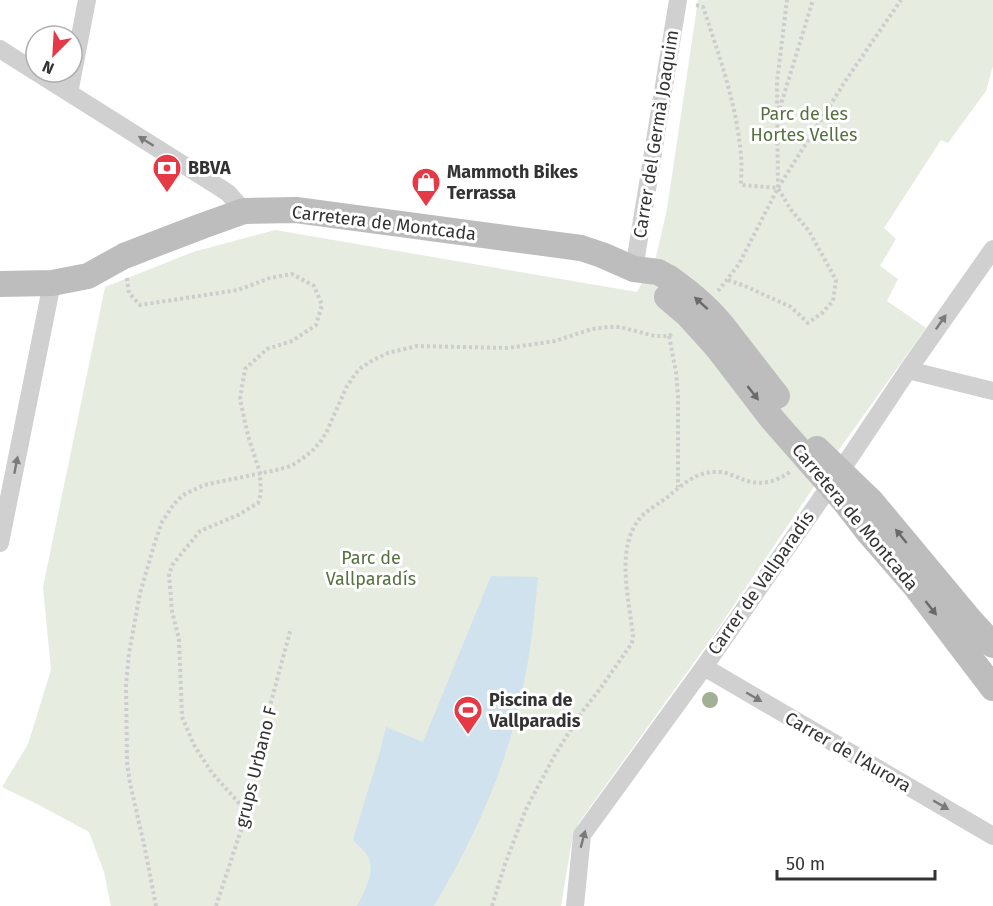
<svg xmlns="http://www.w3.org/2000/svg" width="993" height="906" font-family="'Fira Sans',sans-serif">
	<rect width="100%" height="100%" fill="#fff"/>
	<path fill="#e6ecdf" d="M698,0H993V66L986,91L948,143L941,140L884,228L896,239L880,266L898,279L887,301L926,328L838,451L713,636L578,824L572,840L561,906H111L104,872L89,832L37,804L2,787L28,744L51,670L43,587L105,287L193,252L275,230L637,292L656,257L667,209Z"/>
	<path fill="#cfe2ee" d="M491,576L538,577C535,609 532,641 526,672C512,755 477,834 434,906H357C364,893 377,870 367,855C364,850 358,846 354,841V836L379,755L386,727L423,742Z"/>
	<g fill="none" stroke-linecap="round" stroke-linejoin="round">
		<path stroke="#cdcdcd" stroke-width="4" stroke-dasharray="3 3" stroke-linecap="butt" d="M696,5L703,7C719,55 737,105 741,156C742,166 741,175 741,185L778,188L777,82L787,0
			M778,114L813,0
			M127,278L129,293L140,305L238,290L270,278L292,274L314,286L322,305L316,325L292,341L267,349L245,369L240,399L248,436L260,473L261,494L258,503L238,515L200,531L173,564L169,574L172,611L179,639L182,717L194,745L212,773L247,812
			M728,280L745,286L791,307L808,323L822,313L833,301L836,280L809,231L791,210L778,188
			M718,291L739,264L778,188L846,80L901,0
			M669,336L676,372L678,396V487
			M156,906L145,849L130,783L127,762L126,684L129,653L140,593L155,542L162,522L174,504L183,495L204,485L276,470L291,466L302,459L312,451L321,441L327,431L346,388L355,374L361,368L373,360L388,353L417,346L508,348L555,341L592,329L608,327H620L655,336H669L673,333
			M216,906L247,812L264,728L291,628
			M492,906L505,864L526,809L556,753L582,712L600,689L632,643L633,637C630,601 614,548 641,517C649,508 661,503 670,495C684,483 698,471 718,472C727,472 736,477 744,480C762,486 776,482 791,471"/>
		<path stroke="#d0d0d0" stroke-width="18" d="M0,49L36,72
			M36,72L222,189L228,193L244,211
			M69,93L87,0
			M634,269L678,0
			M908,370L993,391
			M0,543L52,283
			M704,667L993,836
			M575,906L582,835L704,667L850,457L908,370L993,249"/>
		<path stroke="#bdbdbd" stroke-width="26" d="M0,284L52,283L88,276L124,256L202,226L244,211L296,210L581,248L602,255L634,269L658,272L669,278
			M728,333L777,396
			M717,347L773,420L845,502L869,533L916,587L993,688
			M817,449L871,501L971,621L993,645"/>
		<path stroke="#bdbdbd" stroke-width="26" d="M669,278C692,294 712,311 728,333
			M667,297L687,314L717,347"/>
	</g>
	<circle fill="#a2b095" cx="710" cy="700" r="8"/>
	<defs><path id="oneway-solid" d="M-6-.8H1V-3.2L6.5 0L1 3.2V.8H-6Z" transform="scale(1.5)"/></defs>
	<g fill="#7a7a7a">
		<use href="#oneway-solid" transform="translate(146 141) rotate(-148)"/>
		<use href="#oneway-solid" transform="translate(941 322) rotate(-55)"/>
		<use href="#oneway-solid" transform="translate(16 465) rotate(-79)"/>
		<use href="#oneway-solid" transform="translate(754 697) rotate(30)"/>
		<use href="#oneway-solid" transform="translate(941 805) rotate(30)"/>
		<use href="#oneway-solid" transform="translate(583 839) rotate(-75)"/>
	</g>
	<g fill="#6a6a6a">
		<use href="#oneway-solid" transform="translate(701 303) rotate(-138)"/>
		<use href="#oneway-solid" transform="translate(753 393) rotate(52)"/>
		<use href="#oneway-solid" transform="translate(901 536) rotate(-129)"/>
		<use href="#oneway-solid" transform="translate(931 608) rotate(52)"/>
	</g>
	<defs>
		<g id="bank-pin" transform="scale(1.5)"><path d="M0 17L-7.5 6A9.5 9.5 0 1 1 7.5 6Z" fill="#e63946" stroke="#fff"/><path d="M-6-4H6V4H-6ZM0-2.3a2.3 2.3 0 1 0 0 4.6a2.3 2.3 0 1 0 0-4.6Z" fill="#fff"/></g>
		<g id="shop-pin" transform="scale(1.5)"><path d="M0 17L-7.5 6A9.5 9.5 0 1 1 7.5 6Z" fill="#e63946" stroke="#fff"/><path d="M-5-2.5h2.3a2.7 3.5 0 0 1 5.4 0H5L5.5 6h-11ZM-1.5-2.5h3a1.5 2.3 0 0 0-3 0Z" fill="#fff"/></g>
		<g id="stadium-pin" transform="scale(1.5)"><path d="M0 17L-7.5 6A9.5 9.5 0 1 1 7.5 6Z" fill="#e63946" stroke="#fff"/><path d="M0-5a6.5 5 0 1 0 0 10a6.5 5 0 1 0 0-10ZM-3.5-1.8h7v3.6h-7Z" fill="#fff"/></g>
	</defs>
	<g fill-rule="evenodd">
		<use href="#bank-pin" x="167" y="168"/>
		<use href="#shop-pin" x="426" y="182"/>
		<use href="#stadium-pin" x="468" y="710"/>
	</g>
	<g text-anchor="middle" stroke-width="6" stroke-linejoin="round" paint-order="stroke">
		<g font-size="18" fill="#56703f" stroke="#fff">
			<text x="804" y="120">Parc de les<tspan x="804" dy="21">Hortes Velles</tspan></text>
			<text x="371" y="564">Parc de<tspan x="371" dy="21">Vallparadís</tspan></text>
		</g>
		<g font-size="18" fill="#333" stroke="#fff">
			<text transform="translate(656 134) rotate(-81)" y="6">Carrer del Germà Joaquim</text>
			<text transform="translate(384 223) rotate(7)" y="6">Carretera de Montcada</text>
			<text transform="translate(855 517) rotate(50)" y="6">Carretera de Montcada</text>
			<text transform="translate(761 583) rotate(-55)" y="6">Carrer de Vallparadís</text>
			<text transform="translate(848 752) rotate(30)" y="6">Carrer de l'Aurora</text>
			<text transform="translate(256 767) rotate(-76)" y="6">grups Urbano F</text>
		</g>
		<g font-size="18" font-weight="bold" fill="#333" stroke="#fff" text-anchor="start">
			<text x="188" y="174">BBVA</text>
			<text x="447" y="178">Mammoth Bikes<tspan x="447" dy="21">Terrassa</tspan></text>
			<text x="489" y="706">Piscina de<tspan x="489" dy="21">Vallparadis</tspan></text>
		</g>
	</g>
	<g transform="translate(54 54) rotate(204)"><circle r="28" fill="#ffffff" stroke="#adadad" stroke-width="1.5"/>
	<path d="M0-4.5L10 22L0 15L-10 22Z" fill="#e63946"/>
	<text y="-9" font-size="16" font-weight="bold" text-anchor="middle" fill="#333333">N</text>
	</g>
	<path d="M777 870v9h158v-9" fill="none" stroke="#333333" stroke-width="3"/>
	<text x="786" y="870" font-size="18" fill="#333333" stroke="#ffffff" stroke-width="4.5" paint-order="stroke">50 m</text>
</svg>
